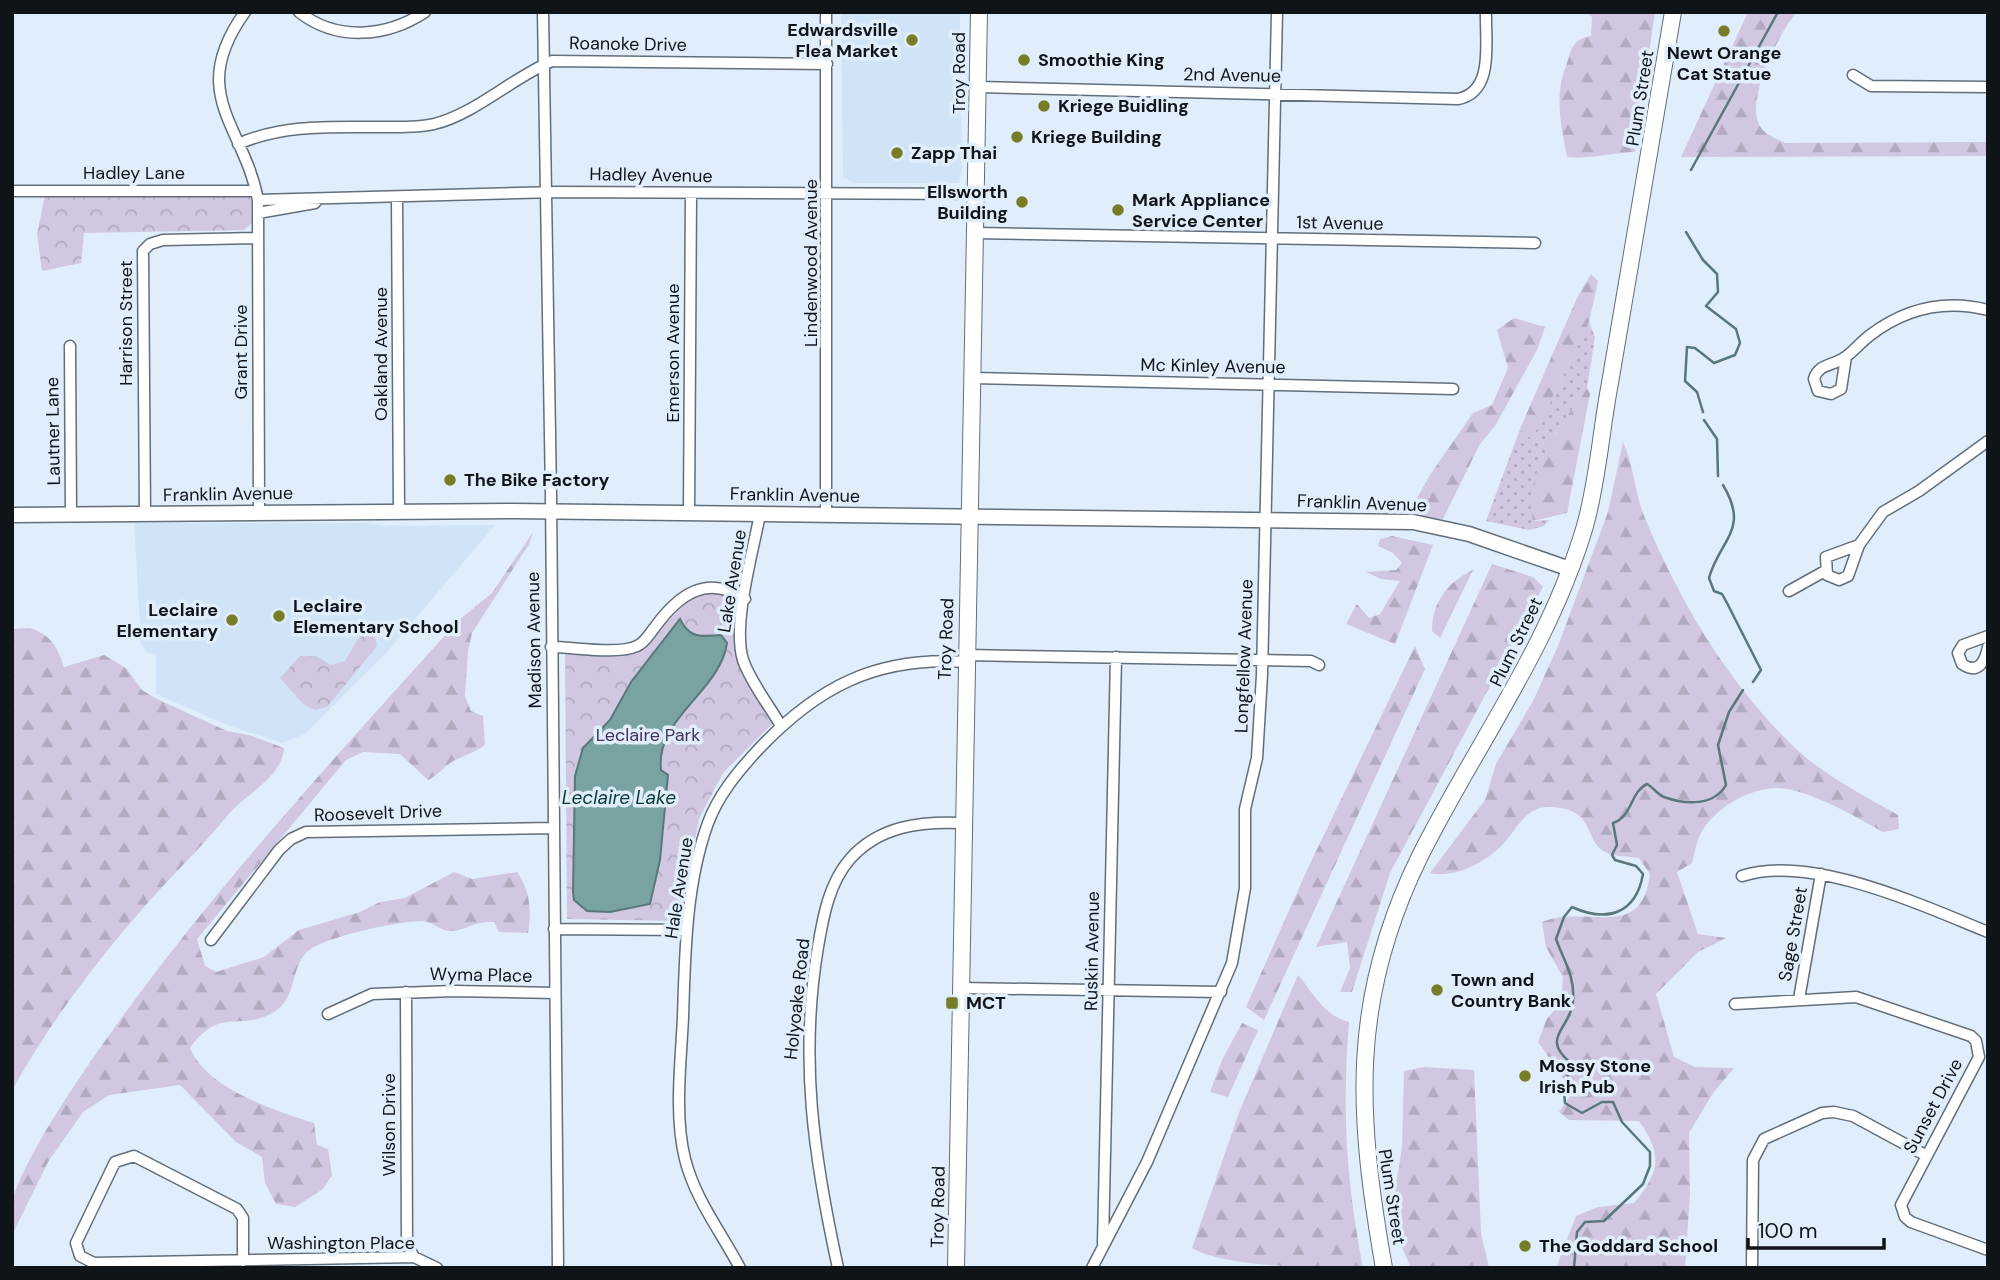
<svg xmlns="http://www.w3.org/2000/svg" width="2000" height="1280" font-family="'DM Sans',sans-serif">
	<defs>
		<pattern id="grass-dots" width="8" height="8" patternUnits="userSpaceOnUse" patternTransform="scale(1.75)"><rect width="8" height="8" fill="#d1c7e0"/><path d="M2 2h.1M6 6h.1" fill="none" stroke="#b2aabf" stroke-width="1.8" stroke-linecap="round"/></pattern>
		<pattern id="forest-firs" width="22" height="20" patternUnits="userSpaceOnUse" patternTransform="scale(1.75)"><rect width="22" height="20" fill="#d1c7e0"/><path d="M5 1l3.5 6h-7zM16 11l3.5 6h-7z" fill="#b2aabf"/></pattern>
		<pattern id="park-crowns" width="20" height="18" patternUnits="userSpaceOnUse" patternTransform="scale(1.75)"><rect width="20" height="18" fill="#d1c7e0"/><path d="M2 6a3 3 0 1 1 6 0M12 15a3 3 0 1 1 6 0" fill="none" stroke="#b2aabf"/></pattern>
	</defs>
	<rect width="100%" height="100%" fill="#e0eefb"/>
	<path fill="#d1e3f7" d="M841,12H960L962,168L959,183H854L843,177Z
		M134,523H372L383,526L495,525L387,652L305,734L282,743L227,725L156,694V656L146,652L141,643Z"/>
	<path fill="url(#grass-dots)" d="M1589,322L1595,337L1587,388L1555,434L1533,521L1549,520L1544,526L1529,530L1486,521L1520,429L1532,439Z"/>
	<path fill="url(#forest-firs)" d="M1585,12H1655L1635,152C1611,153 1591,159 1567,157C1561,125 1554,96 1566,66C1572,50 1571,39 1591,36L1592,17Z
		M1748,12H1797C1779,32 1743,104 1761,128C1766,135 1778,139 1785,143L1988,142V156L1681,157Z
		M1591,274L1598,281L1589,322L1532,439L1520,429L1577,298Z
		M1514,318L1545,327L1537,350L1495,426L1480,444L1443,519L1412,518L1417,498L1430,475L1473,413L1492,405L1508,368L1497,330Z
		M1587,388L1590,394L1567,513L1533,521C1523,471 1560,427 1587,388Z
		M1623,442C1635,468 1635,498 1647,523C1682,606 1730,685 1795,748C1825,776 1863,795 1898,815L1899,829L1883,832C1856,817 1809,789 1778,788C1748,788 1712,809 1699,837C1696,845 1694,855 1692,863L1677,872L1698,934L1726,938L1698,952L1656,994L1674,1057L1695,1067L1734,1068L1713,1093L1689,1133L1690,1194L1685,1268H1556L1576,1216L1598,1207L1634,1203C1660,1172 1663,1155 1639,1121L1569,1120L1559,1112L1573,1092L1538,1042L1547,1018L1561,1003L1563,977L1546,947L1542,922C1586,904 1642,943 1650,874L1639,858C1629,856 1615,857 1607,853C1582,841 1598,810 1552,807C1526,805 1518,828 1503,844C1487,862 1454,879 1430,873L1485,800L1496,764L1533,701L1558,646L1608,512Z
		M533,532L529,544L472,633L468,651L465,696L471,711L483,716L485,745C475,752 466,755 455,760C447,764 438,775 428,780L400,754L363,752L346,760L197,939L205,966L216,972L264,957L299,930L360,912L380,902L405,898L454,872L472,879L517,872C530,890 532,911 528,933L499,932L494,922C473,921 469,929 453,931C441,932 434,922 423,921C399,921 321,937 306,953C290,970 297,998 274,1012C238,1033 221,1005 190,1048C206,1088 275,1111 314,1123L317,1145L328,1149L332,1175L323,1189L295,1207L276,1204L265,1183L262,1157L236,1142L180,1085L109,1095L83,1112L48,1162L12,1235C12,1225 10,1213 12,1203C18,1172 61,1105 80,1077C191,913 327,766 459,620L492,593Z
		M1392,536L1433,545L1395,644L1346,624L1357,604L1369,618L1380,614L1400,581L1381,579L1366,572L1396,570L1402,563L1393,553L1378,546L1380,539Z
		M1492,564L1533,577L1543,587L1390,873L1352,992H1340L1350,968L1347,942L1316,947Z
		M1473,570L1440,638L1432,631C1432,603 1447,582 1473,570Z
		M30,628C52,636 57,646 64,667L104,655L126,668L142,690L157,699L227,731L249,735L284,748C282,778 245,794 228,815C202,847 172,875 145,906C98,959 45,1029 12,1091V629Z
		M1415,646L1425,669L1264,1020L1246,1007L1307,870Z
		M1298,975C1314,994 1323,1015 1349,1022C1342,1112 1346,1179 1363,1268C1322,1268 1226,1268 1192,1248L1240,1110Z
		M1242,1023L1258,1030L1228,1097L1210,1092L1222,1060Z
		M1424,1067L1474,1070L1481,1233L1489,1268H1411L1401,1245L1395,1192L1402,1147L1404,1071Z"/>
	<path fill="url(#park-crowns)" d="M45,195L251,196L252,223L244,230L84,233L81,263L42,271L37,234Z
		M696,593H730L737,601C729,661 743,674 772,724L723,773L699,819L679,921L567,919L565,654H625L642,647Z
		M369,628L373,629L377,646L327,707L315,710L303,704L280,678L300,656H316L331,665L345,661L364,629Z"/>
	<path fill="#78a3a2" stroke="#587879" stroke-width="2" d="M680,619C690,640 702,636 721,635L727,643C720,692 655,718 661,770L668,775L660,860L650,904L610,912L587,911L574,900L573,892L575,776L583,748L610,720L631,682Z"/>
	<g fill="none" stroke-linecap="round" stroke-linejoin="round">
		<path stroke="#587879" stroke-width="2.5" d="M1691,170L1778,12
			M1686,232L1703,260L1717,274L1718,292L1706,306L1736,329L1740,343L1735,355L1714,363L1695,348L1687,347L1685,381L1697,392L1703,412
			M1704,420L1717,439L1718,476
			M1723,485C1750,530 1720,539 1709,578L1714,591L1722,594L1727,603L1761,670L1753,682
			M1574,1268L1577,1232L1585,1222L1604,1221L1643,1184L1650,1166V1152L1622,1122L1613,1102H1602L1582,1113L1565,1103L1564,1091L1571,1063C1539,1037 1571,1029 1573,1001C1575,976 1564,961 1556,939L1564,917L1572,907C1607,923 1636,914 1643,874L1636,866L1615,860L1612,855L1617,845L1613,823C1633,816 1630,792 1647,784C1653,787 1658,795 1664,797C1686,805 1714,806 1726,785L1718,745L1729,712L1743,690"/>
		<g stroke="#626e79" stroke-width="13">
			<path id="minor" d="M245,12C186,94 244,125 258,200L259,512
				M299,12C337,42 387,37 425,12
				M543,12L551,495L558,1268
				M826,12V515
				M1853,75L1871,86L1988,87
				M979,87L1458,99C1495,92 1485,41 1486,12
				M238,144C284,124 331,127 380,127C398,127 417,128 434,124C475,114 512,78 552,61L827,64
				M12,191H256
				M397,197L399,511
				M258,200L557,192L977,194
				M258,213L315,203
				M976,233L1535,243
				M70,346L71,514
				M1846,357L1841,389L1831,394L1818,391L1814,379C1818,364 1832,366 1844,358C1853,352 1860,343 1869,336C1904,309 1944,299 1988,310
				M972,378L1453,389
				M689,513L691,193
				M145,514L143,251L150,244L163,240L258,238
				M760,514C753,552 732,624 743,660C751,683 769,705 781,726
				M1859,545L1826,557L1827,575L1839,580L1848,576L1859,545L1883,512L1919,491L1988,441
				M1789,591L1825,571
				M1988,636L1963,645L1958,653L1962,664C1978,675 1985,662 1988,647
				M551,647C573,647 618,655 637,646C646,642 649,634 655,627C679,594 707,574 745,599
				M965,655L1311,661L1319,665
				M1742,876C1810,853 1923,906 1988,932
				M554,929L687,930
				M211,940L279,850L291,839L306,832L553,828
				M959,988L1221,992
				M406,992L407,1244L414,1257
				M1799,999L1821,874
				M1735,1004L1856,997L1971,1036L1976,1041L1979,1057L1901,1205L1905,1217L1911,1222L1988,1250
				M328,1014L372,994L454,991L555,993
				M1103,1243L1116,657
				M243,1261V1218L237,1209L134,1156L115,1162L76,1243L80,1256L94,1263L414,1257L437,1268
				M740,1268C721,1232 695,1199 685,1159C674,1115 681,1062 683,1017C685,953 686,883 708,823C718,796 736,774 755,753C815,688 875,656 965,662
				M838,1268C814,1158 799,1059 818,947C823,917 829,883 850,859C879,826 921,821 962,823
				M1092,1268L1147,1162L1232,963L1245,888V809L1257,758L1262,675L1277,12
				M1752,1268L1753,1160L1764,1139L1822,1113L1834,1112L1853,1116L1927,1156"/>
		</g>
		<g stroke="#626e79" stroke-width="17">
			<path id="tertiary" d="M12,515L513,511L1413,522L1469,534L1570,569"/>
		</g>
		<g stroke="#626e79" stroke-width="18">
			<path id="secondary" d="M956,1268L979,12
				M1384,1268C1357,1115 1349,1000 1420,856C1476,744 1549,648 1585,526C1598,480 1601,430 1610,383C1632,260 1652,136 1673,12"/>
		</g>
		<use href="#minor" stroke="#fff" stroke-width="10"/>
		<use href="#tertiary" stroke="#fff" stroke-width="14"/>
		<use href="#secondary" stroke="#fff" stroke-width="16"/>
	</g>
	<g fill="#777c26" stroke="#e0eefb" stroke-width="2.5">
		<circle cx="1724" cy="31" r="7"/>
		<circle cx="912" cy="40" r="7"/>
		<circle cx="1024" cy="60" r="7"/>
		<circle cx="1044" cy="106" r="7"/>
		<circle cx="1017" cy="137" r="7"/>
		<circle cx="897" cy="153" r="7"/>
		<circle cx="1022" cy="202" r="7"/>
		<circle cx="1118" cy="210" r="7"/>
		<circle cx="450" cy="480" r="7"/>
		<circle cx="279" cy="616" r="7"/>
		<circle cx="232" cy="620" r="7"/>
		<circle cx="1437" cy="990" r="7"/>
		<rect x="945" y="996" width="14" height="14" rx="3.5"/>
		<circle cx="1525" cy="1076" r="7"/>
		<circle cx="1525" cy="1246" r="7"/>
	</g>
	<g text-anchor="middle" stroke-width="7" stroke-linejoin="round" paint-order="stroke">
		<g font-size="18" font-weight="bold" fill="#0f1418" stroke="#e0eefb" text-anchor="start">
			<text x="898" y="36" text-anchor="end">Edwardsville<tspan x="898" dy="21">Flea Market</tspan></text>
			<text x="1724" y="59" text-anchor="middle">Newt Orange<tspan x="1724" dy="21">Cat Statue</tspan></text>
			<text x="1038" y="66">Smoothie King</text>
			<text x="1058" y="112">Kriege Buidling</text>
			<text x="1031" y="143">Kriege Building</text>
			<text x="911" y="159">Zapp Thai</text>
			<text x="1008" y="198" text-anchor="end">Ellsworth<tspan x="1008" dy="21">Building</tspan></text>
			<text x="1132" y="206">Mark Appliance<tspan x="1132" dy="21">Service Center</tspan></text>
			<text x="464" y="486">The Bike Factory</text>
			<text x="293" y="612">Leclaire<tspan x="293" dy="21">Elementary School</tspan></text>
			<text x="218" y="616" text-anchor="end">Leclaire<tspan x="218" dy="21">Elementary</tspan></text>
			<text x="1451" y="986">Town and<tspan x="1451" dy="21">Country Bank</tspan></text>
			<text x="966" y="1009">MCT</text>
			<text x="1539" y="1072">Mossy Stone<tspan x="1539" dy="21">Irish Pub</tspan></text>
			<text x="1539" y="1252">The Goddard School</text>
		</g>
		<g font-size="18" fill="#0f1418" stroke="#e0eefb">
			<text transform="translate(628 44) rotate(1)" y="6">Roanoke Drive</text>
			<text transform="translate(959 73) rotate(-90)" y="6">Troy Road</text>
			<text transform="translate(1232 75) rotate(1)" y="6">2nd Avenue</text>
			<text transform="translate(1640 98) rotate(-81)" y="6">Plum Street</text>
			<text x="134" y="179">Hadley Lane</text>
			<text transform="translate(651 175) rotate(1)" y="6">Hadley Avenue</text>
			<text transform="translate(1340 223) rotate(1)" y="6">1st Avenue</text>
			<text transform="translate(811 263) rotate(-90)" y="6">Lindenwood Avenue</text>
			<text transform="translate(126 323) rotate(-90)" y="6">Harrison Street</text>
			<text transform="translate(241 352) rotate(-90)" y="6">Grant Drive</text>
			<text transform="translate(673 353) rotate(-90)" y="6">Emerson Avenue</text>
			<text transform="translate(381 354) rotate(-90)" y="6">Oakland Avenue</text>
			<text transform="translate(1213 366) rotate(1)" y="6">Mc Kinley Avenue</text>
			<text transform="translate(53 431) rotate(-91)" y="6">Lautner Lane</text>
			<text transform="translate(228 494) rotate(-1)" y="6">Franklin Avenue</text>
			<text transform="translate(795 495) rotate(1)" y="6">Franklin Avenue</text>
			<text transform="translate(1362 503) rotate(2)" y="6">Franklin Avenue</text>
			<text transform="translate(732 581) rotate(-81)" y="6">Lake Avenue</text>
			<text transform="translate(946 639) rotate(-88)" y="6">Troy Road</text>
			<text transform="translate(534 640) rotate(-91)" y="6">Madison Avenue</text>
			<text transform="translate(1516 642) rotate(-64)" y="6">Plum Street</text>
			<text transform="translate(1244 656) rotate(-88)" y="6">Longfellow Avenue</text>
			<text transform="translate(378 813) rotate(-2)" y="6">Roosevelt Drive</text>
			<text transform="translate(679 888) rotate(-81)" y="6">Hale Avenue</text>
			<text transform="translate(1793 934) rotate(-80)" y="6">Sage Street</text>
			<text transform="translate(1092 951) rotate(-89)" y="6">Ruskin Avenue</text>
			<text transform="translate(481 975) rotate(1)" y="6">Wyma Place</text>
			<text transform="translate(797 999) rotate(-84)" y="6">Holyoake Road</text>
			<text transform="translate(1933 1106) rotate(-62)" y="6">Sunset Drive</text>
			<text transform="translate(389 1125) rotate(-90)" y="6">Wilson Drive</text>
			<text transform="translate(1392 1197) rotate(81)" y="6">Plum Street</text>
			<text transform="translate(938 1207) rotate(-89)" y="6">Troy Road</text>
			<text x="341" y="1249">Washington Place</text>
		</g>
		<g font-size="18" fill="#44315c" stroke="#e0eefb">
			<text x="648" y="741">Leclaire Park</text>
		</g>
		<g font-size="19" font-style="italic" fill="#093535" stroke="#e0eefb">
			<text x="619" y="804">Leclaire Lake</text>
		</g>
	</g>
	<rect width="2000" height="1280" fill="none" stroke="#0f1418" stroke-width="28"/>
	<path d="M1748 1238v10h136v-10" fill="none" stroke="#0f1418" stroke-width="3.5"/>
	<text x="1758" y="1238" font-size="21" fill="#0f1418" stroke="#e0eefb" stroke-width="5" paint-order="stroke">100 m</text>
</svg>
